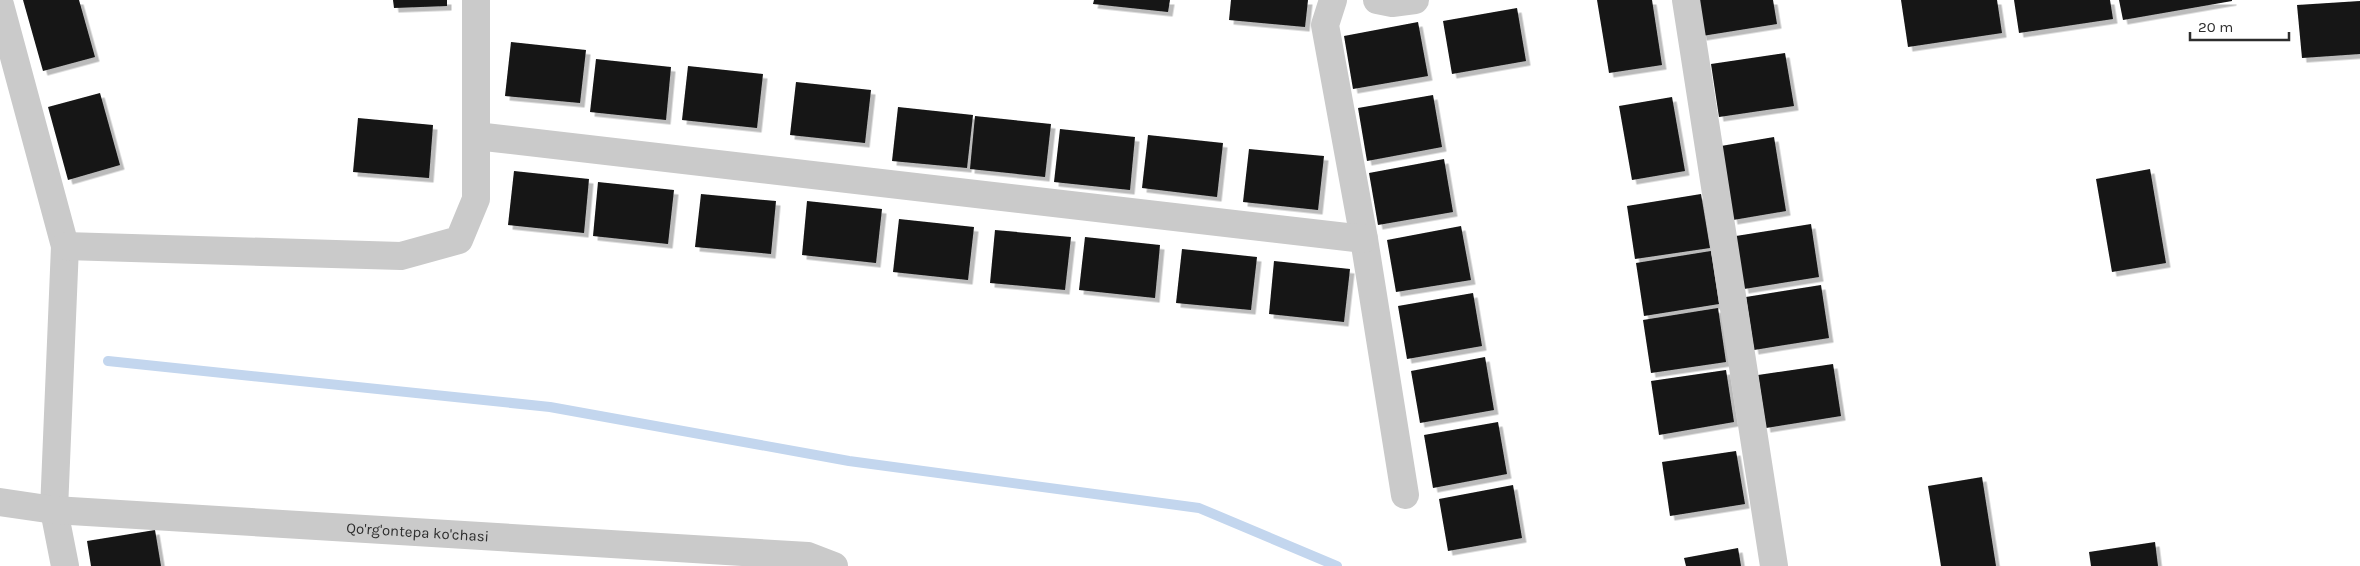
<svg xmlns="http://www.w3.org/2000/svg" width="2360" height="566" font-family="Karla,sans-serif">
	<defs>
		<filter id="shadow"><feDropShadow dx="4.5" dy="4.5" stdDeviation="0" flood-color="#0004"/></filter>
	</defs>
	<rect width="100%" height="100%" fill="#fff"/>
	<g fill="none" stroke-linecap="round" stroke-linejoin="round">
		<path stroke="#c3d6ee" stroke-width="10" d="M108,361L550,407L849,461L1199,508L1337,566"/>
	</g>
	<path fill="#141414" filter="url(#shadow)" d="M23,0H79L95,57L43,71Z
		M393,0H447V6L394,8Z
		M1094,0H1170L1168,12L1093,4Z
		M1231,0H1308L1305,27L1229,20Z
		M1597,0H1652L1662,65L1609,73Z
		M1696,0H1773L1777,24L1702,36Z
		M1901,0H1997L2002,33L1908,47Z
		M2014,0H2110L2113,19L2019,33Z
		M2119,0H2232V1L2123,20Z
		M2360,1V54L2302,58L2297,5Z
		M1517,8L1526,61L1452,74L1443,21Z
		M1418,22L1428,76L1353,89L1344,36Z
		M511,42L586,50L580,103L505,96Z
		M1785,53L1794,106L1719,117L1711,64Z
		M596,59L671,67L666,120L590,112Z
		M688,66L763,74L757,128L682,120Z
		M796,82L871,90L865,143L790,135Z
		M100,93L120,165L68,180L48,107Z
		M1433,95L1442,147L1367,161L1358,108Z
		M1672,97L1685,171L1632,180L1619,106Z
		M898,107L973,115L967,168L892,161Z
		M975,116L1051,124L1045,177L970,169Z
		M358,118L433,125L429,178L353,172Z
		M1060,129L1135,137L1130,190L1054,182Z
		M1148,135L1223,143L1217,197L1142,188Z
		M1774,137L1786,211L1733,220L1721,146Z
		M1249,149L1324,156L1318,210L1243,202Z
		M1444,159L1453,212L1378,225L1369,173Z
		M2150,169L2166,263L2112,272L2096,179Z
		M514,171L589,179L584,233L508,225Z
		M598,182L674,190L668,244L593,236Z
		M701,194L776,201L771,254L695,247Z
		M1701,194L1710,248L1635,259L1627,206Z
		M807,201L882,209L876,263L802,255Z
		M899,219L974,227L968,280L893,272Z
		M1811,224L1819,277L1744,289L1736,236Z
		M1461,226L1471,280L1396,292L1387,240Z
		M995,230L1071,237L1065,290L990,283Z
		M1085,237L1160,245L1155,298L1079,290Z
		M1182,249L1257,257L1251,310L1176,303Z
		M1711,251L1719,304L1644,316L1636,263Z
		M1274,261L1350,269L1344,322L1269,314Z
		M1821,285L1829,338L1754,350L1746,297Z
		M1473,293L1482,346L1407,359L1398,306Z
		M1718,308L1726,362L1651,373L1643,320Z
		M1485,357L1494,410L1420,423L1411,371Z
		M1833,364L1841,416L1766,428L1758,375Z
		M1726,370L1734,422L1659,435L1651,381Z
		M1498,422L1507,474L1433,488L1424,435Z
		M1736,451L1745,504L1670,516L1662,462Z
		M1982,477L1996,566H1941L1928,486Z
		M1513,485L1522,538L1448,551L1439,499Z
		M155,530L161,566H91L87,541Z
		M2155,542L2158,566H2091L2089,552Z
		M1738,548L1741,566H1686L1684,558Z"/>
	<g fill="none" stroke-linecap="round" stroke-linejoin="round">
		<g stroke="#cacaca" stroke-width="28">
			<path d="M1333,0L1325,25L1364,239L1405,495"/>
			<path d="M1377,0L1392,3L1415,0"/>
			<path d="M1686,0L1774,566"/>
			<path d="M0,5L65,246L54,510L65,566"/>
			<path d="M476,136L1364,239"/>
			<path d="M65,246L401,256L459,240L476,199V0"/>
			<path id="s1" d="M0,502L54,510L808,556L834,566"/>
		</g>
	</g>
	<g text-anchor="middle" stroke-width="5" stroke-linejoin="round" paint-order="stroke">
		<g font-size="15" fill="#2d2d2d" stroke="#fff">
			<text dy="5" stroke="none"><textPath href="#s1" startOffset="419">Qo'rg'ontepa ko'chasi</textPath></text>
		</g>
	</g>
	<path d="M2190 32v8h99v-8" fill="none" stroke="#2d2d2d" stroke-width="2.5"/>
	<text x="2198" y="32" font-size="15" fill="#2d2d2d" stroke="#ffffff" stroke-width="4" paint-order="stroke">20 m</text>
</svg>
